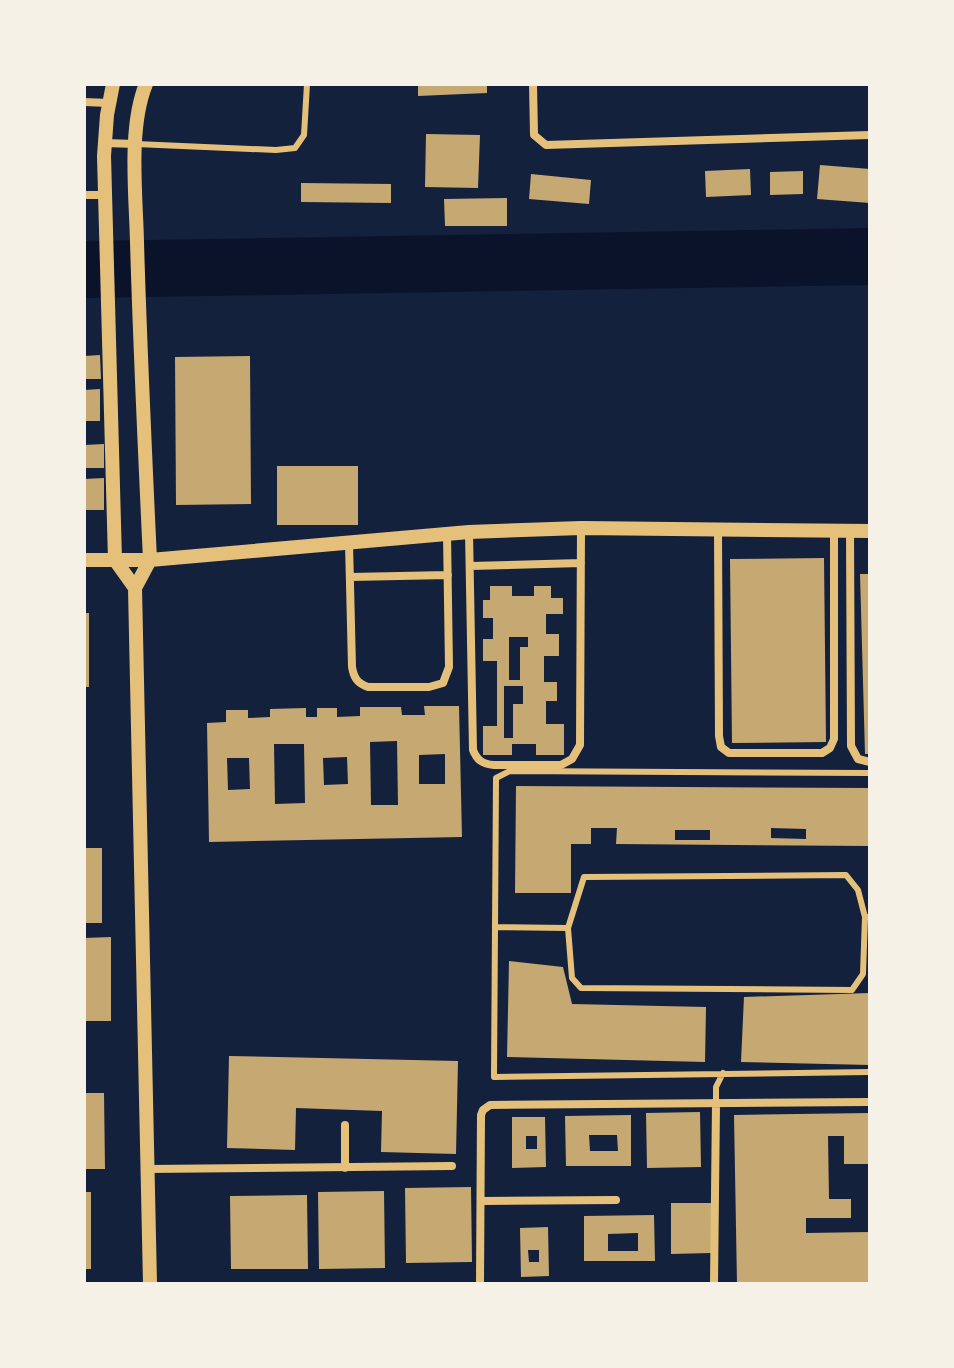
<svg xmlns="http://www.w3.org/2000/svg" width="954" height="1368" font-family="'Open Sans',sans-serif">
	<rect width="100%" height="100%" fill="#14213d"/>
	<path fill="#0b132b" d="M870,228V285L84,298V241Z"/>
	<path fill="#c6a872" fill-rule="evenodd" d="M418,84H487V93L418,96Z
		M426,134L480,135L478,188L425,187Z
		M820,165L870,169V203L817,199Z
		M750,169L751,195L706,197L705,171Z
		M803,171V194L770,195V172Z
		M531,174L591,180L589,204L529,199Z
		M301,183L391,184V203L301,202Z
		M507,198V226H445L444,199Z
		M100,355L101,379H84V356Z
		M250,356L251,504L176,505L175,357Z
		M100,389V421H84V390Z
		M104,444V468H84V445Z
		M277,466H358V525H277Z
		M104,478V510H84V479Z
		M824,558L826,742L732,743L730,559Z
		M860,574H870V754H865Z
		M490,586H512V596H534V586H551V598H563V614H546V634H559V656H544V682H557V701H546V724H564V755H536V744H512V755H483V726H497V661H483V639H493V618H483V600H490ZM509,637H528V647H520V680H509ZM504,686H523V704H513V738H504Z
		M84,613H89V687H84Z
		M424,706H459L462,837L209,842L207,723L226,722V710H248V718L270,717V709L306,708V717H317V708H337V717L360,716V707H401L402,715H425ZM397,741L398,805H371L370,742ZM274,744H304L305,803L275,804ZM445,754V784H419V755ZM347,757L348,784L324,785L323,758ZM227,758H249L250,789L228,790Z
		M516,786L870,788V846L616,844L617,828H591V844H571V893H515ZM771,828L806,829V839L771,838ZM675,830H710V840H675Z
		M84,848H102V923H84Z
		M111,937V1021H84V938Z
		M509,961L563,967L572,1004L706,1007L705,1062L507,1057Z
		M870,993V1065L741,1062L744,997Z
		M229,1056L458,1061L456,1154L381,1152L382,1111L296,1108L295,1150L227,1148Z
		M84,1093H104L105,1169H84Z
		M700,1112L701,1167L647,1168L646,1113Z
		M870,1113V1164H844V1136H828L829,1199H851V1218H806V1233L870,1232V1282L737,1284L734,1115Z
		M631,1115V1166H566L565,1116ZM589,1135H617L618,1151H590Z
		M512,1117H545L546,1167L512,1168ZM526,1136H537V1149H526Z
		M471,1187L472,1262L406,1263L405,1188Z
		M384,1191L385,1268L319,1269L318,1192Z
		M84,1192H91V1269H84Z
		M307,1195L308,1269H231L230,1196Z
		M671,1203H711V1253L671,1254Z
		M654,1215L655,1261H584V1216ZM638,1233V1251H608V1234Z
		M548,1227L549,1276L521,1277L520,1228ZM528,1250H539V1262H529Z"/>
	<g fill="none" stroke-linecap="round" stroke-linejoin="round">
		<path stroke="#e5c07b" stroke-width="6" d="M136,144L276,150L295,148L304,135L307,84
			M870,773L510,771L496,778L494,1077L870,1072
			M495,927L568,928L584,877L846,875L858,890L865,917H870
			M568,928L572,978L581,988L852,990L863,974L865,917
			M716,1104V1087L723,1073"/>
		<path stroke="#e5c07b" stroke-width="8" d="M533,84L534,135L546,145L870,135
			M84,102L109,103
			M105,143L135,144
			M84,195H105
			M718,529L719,736L721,747L729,753H822L830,748L834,739V530
			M850,530L851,746L858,759L870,762
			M469,532L473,750C477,760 482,764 494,765H561L572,759L580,745L581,528
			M349,543L352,667C354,678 357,683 368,687H429L443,683L449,667L447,534
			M470,566L581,563
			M350,577L448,575
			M345,1125V1168
			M147,1169L452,1166
			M481,1201L616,1200
			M480,1284L481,1115L483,1110L490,1105L870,1102
			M714,1284L716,1104"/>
		<path stroke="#e5c07b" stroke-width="14" d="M113,84L107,115L104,156L115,560L135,588
			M146,84C128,128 136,195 137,242C140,348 145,454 150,560L135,588L150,1284
			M84,560H150L469,532L581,528L870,531"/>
	</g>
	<rect width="954" height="1368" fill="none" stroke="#f6f1e7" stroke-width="172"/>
</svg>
